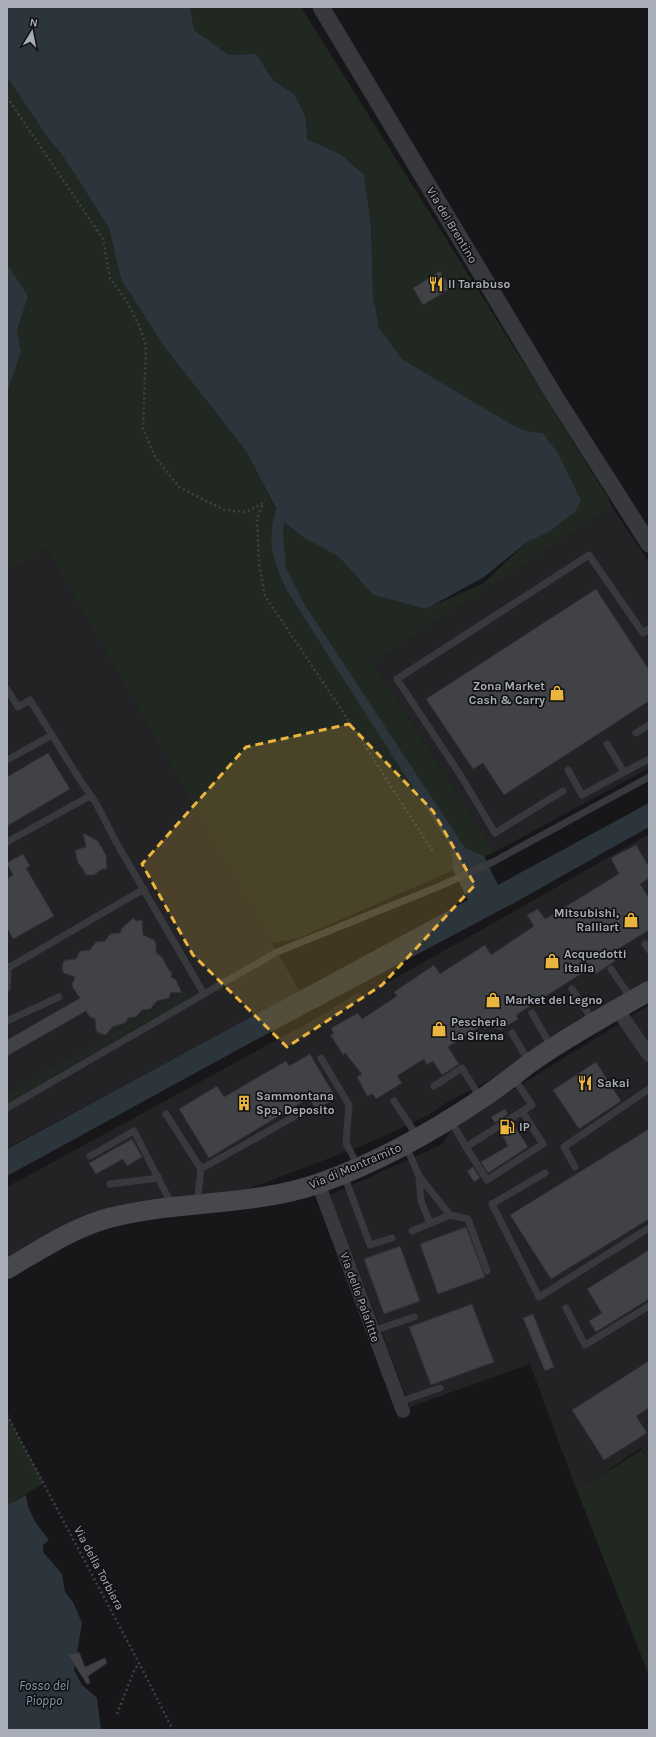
<svg xmlns="http://www.w3.org/2000/svg" width="656" height="1737" font-family="Karla,sans-serif">
	<rect width="100%" height="100%" fill="#171719"/>
	<path fill="#232326" d="M612,507L649,562V768L495,852L373,663Z
		M47,549L300,992L7,1148V572Z
		M647,835L649,838V980L509,1070L446,1103L428,1115L393,1132L351,1150L216,1201L141,1212L7,1269V1187L317,1018L359,992L363,996L513,912Z
		M649,1005V1459L641,1448L577,1491L530,1364L410,1407L330,1195L441,1145L452,1128Z"/>
	<path fill="#212822" d="M190,7H301L608,498L612,507L373,663L495,852L299,938L272,943L47,549L7,572V393L21,352L17,331L28,296L7,264V77L48,138L63,156L109,228L121,279L163,345L246,451L280,519L303,537L339,557L373,595L426,609L484,583L527,542L547,533L566,471L558,453L543,433L526,431L511,424L402,359L379,328L373,295L371,226L364,173L340,154L307,139L306,118L294,94L273,80L256,54L229,55L194,30Z
		M186,991L189,997L7,1102V1094Z
		M7,1415L44,1483L7,1505Z
		M642,1450L649,1460V1676L577,1490Z"/>
	<path fill="#2d353c" d="M7,7H190L194,30L229,55L256,54L273,80L294,94L306,118L307,139L340,154L364,174L371,226L373,295L379,328L402,359L511,424L526,431L543,433L558,453L581,501L575,512L547,533L527,542L484,577L426,609L373,595L339,557L303,537L284,522L283,534L286,568L303,602L465,848L484,856L498,885L649,803V827L514,903L252,1042L7,1176V1149L468,900L453,870L452,849L286,589C272,557 267,544 276,509L246,451L163,345L121,279L109,228L63,156L48,138L7,77Z
		M7,264L28,296L17,331L21,352L7,393Z
		M26,1495L28,1506L35,1522L49,1540L43,1545V1552L62,1574L65,1592L73,1602L82,1623L74,1670L82,1685L97,1698L101,1730H7V1505Z"/>
	<path fill="#414246" stroke="#313135" d="M440,271L451,288L423,305L413,288Z
		M596,589L649,670V701L504,795L483,763L473,769L426,699Z
		M48,753L70,789L7,826V777Z
		M83,833L98,841L106,855L107,869H102L94,875H85V872L78,863L75,850L86,847Z
		M636,845L649,867V878L640,884L649,898V930L613,952L611,955L615,961L596,974L592,967L516,1015L518,1019L500,1030L498,1028L496,1029L492,1024L485,1029L483,1025L448,1047L459,1064L442,1075L433,1061L427,1065L424,1059L397,1076L402,1083L376,1099L373,1094L367,1096L357,1077L362,1074L345,1053L343,1055L330,1034H334L331,1028L358,1013L362,1019L397,996L394,992L434,965L440,974L485,945L491,955L534,926L527,915L538,909L545,919L619,874L611,858Z
		M23,854L30,866L26,868L54,916L13,939L7,927V879L13,875L7,863Z
		M133,918L136,921L142,920L143,935L154,940L156,944V953L162,957L169,970L172,972L171,977L176,980L182,993L171,992L169,998L157,1001L150,1009L142,1010L136,1017L128,1018L125,1023L112,1027L106,1035L99,1033L96,1030L95,1019L90,1017L86,1011L7,1056V1040L80,998L73,988L72,984L75,977L64,973L62,970L63,962L66,960L76,959L80,951L90,950L96,942L105,941L110,934L120,933L122,928Z
		M310,1054L336,1098L316,1110L309,1098L209,1158L179,1109L217,1086L224,1097L286,1061L289,1066Z
		M596,1062L621,1101L579,1129L553,1090Z
		M505,1109L508,1114L495,1123L491,1117Z
		M513,1123L528,1147L488,1173L481,1162L508,1146L500,1131Z
		M649,1129V1219L551,1279L510,1215Z
		M132,1139L142,1157L127,1166L123,1159L96,1174L89,1163Z
		M473,1167L480,1178L474,1182L467,1171Z
		M466,1227L485,1277L438,1294L420,1244Z
		M400,1246L420,1301L384,1314L364,1259Z
		M649,1250V1299L596,1332L589,1321L602,1313L587,1289Z
		M472,1304L494,1362L431,1385L409,1327Z
		M533,1314L554,1367L545,1371L523,1318Z
		M649,1361V1408L636,1416L647,1433L604,1460L572,1410Z
		M79,1652L85,1667L105,1658L107,1663L88,1676L90,1683L87,1684L68,1655Z"/>
	<g fill="none" stroke-linecap="round" stroke-linejoin="round">
		<path stroke="#3e4044" stroke-width="2.5" stroke-dasharray="2 3" stroke-linecap="butt" d="M7,97L103,239L110,278L127,302L139,325L146,346L143,429L155,457L179,487L224,510L246,512L263,503L257,519L259,563L265,596L359,736L433,852
			M7,1415L139,1663L173,1730
			M117,1714L134,1671L139,1663"/>
		<path stroke="#38393d" stroke-width="7" d="M7,689L18,707L30,700L80,780L96,803L116,842L204,994L7,1108
			M636,733L649,725
			M607,744L624,772
			M7,760L52,735
			M568,770L582,795L649,759
			M563,791L495,833L461,776L397,679L589,555L643,633L649,629
			M7,842L90,796
			M645,944L649,950
			M7,966L8,974L7,988
			M8,968L144,889
			M611,969L632,1000
			M572,989L594,1022
			M204,994L277,952L440,886L493,862L649,777
			M532,1013L552,1048
			M7,1021L59,997
			M512,1033L529,1062
			M321,1058L349,1105L346,1143L358,1166
			M434,1086L462,1068L481,1099
			M394,1101L417,1136
			M166,1114L201,1169L197,1203
			M451,1121L466,1147L532,1105L513,1077
			M406,1146L419,1176L421,1201L430,1223
			M466,1147L487,1180L543,1144L522,1111
			M90,1156L134,1131L172,1205
			M575,1167L564,1147L649,1089
			M201,1169L295,1116
			M545,1173L492,1204L539,1297L649,1228
			M344,1175L370,1245L392,1238
			M419,1176L450,1215
			M110,1184L159,1178
			M412,1231L450,1215L468,1219L487,1271
			M566,1308L585,1345L649,1306
			M373,1331L414,1317
			M399,1402L440,1388"/>
		<path stroke="#38393d" stroke-width="14" d="M617,1009L649,1055
			M318,1183L403,1411"/>
		<path stroke="#38393d" stroke-width="17" d="M321,7L554,395L649,544"/>
		<path stroke="#46484d" stroke-width="20" d="M7,1269C40,1250 72,1228 109,1218C178,1200 252,1207 320,1183C376,1163 432,1132 481,1099C498,1088 514,1075 530,1063C568,1036 609,1014 649,991"/>
	</g>
	<path fill="#eab53e" fill-opacity="0.2" stroke="#eab53e" stroke-width="3" stroke-dasharray="8 5" stroke-linejoin="round" d="M349,724L433,811L475,885L382,985L287,1047L193,955L142,864L246,747Z"/>
	<defs>
		<g id="restaurant-bare" transform="scale(1.2)"><path d="M-5-6h1v4h1v-4h1v4h1v-4h1v5L-1.5 .5V6h-2V.5L-5-1ZM5-6V6H3V1.5H1.5Q1.5-4 5-6Z" fill="#eab53e" stroke="#121214" stroke-width="2.5" paint-order="stroke"/></g>
		<g id="shop-bare" transform="scale(1.2)"><path d="M-5-2.5h2.3a2.7 3.5 0 0 1 5.4 0H5L5.5 6h-11ZM-1.5-2.5h3a1.5 2.3 0 0 0-3 0Z" fill="#eab53e" stroke="#121214" stroke-width="2.5" paint-order="stroke"/></g>
		<g id="building-bare" transform="scale(1.2)"><path d="M-4-6H4V6H1V3H-1V6H-4ZM-2.5-4.3h1.7v1.8h-1.7ZM.8-4.3h1.7v1.8H.8ZM-2.5-1h1.7V.8h-1.7ZM.8-1h1.7V.8H.8Z" fill="#eab53e" stroke="#121214" stroke-width="2.5" paint-order="stroke"/></g>
		<g id="fuel-bare" transform="scale(1.2)"><path d="M-5.5-6h7V0h2V4h1.3V-2.5L3-4.5l.8-.8L6-3V5H2.5V1h-1V6h-7ZM-4.2-4.7v3.2H.2V-4.7Z" fill="#eab53e" stroke="#121214" stroke-width="2.5" paint-order="stroke"/></g>
	</defs>
	<g fill-rule="evenodd">
		<use href="#restaurant-bare" x="436" y="284"/>
		<use href="#shop-bare" x="557" y="693"/>
		<use href="#shop-bare" x="631" y="920"/>
		<use href="#shop-bare" x="552" y="961"/>
		<use href="#shop-bare" x="493" y="1000"/>
		<use href="#shop-bare" x="439" y="1029"/>
		<use href="#restaurant-bare" x="585" y="1083"/>
		<use href="#building-bare" x="244" y="1103"/>
		<use href="#fuel-bare" x="507" y="1127"/>
	</g>
	<g text-anchor="middle" stroke-width="3.5" stroke-linejoin="round" paint-order="stroke">
		<g font-size="12" fill="#a9adb8" stroke="#121214">
			<text transform="translate(452 225) rotate(59)" y="4">Via del Brentino</text>
			<text transform="translate(355 1166) rotate(-23)" y="4">Via di Montramito</text>
			<text transform="translate(360 1297) rotate(70)" y="4">Via delle Palafitte</text>
			<text transform="translate(99 1568) rotate(62)" y="4">Via della Torbiera</text>
		</g>
		<g font-size="12" font-weight="bold" fill="#a9adb8" stroke="#121214" text-anchor="start">
			<text x="448" y="288">Il Tarabuso</text>
			<text x="545" y="690" text-anchor="end">Zona Market<tspan x="545" dy="14">Cash &amp; Carry</tspan></text>
			<text x="619" y="917" text-anchor="end">Mitsubishi,<tspan x="619" dy="14">Ralliart</tspan></text>
			<text x="564" y="958">Acquedotti<tspan x="564" dy="14">italia</tspan></text>
			<text x="505" y="1004">Market del Legno</text>
			<text x="451" y="1026">Pescheria<tspan x="451" dy="14">La Sirena</tspan></text>
			<text x="597" y="1087">Sakai</text>
			<text x="256" y="1100">Sammontana<tspan x="256" dy="14">Spa, Deposito</tspan></text>
			<text x="519" y="1131">IP</text>
		</g>
		<g font-size="13" font-style="italic" fill="#829ab1" stroke="#121214">
			<text x="44" y="1690">Fosso del<tspan x="44" dy="15">Pioppo</tspan></text>
		</g>
	</g>
	<rect width="656" height="1737" fill="none" stroke="#a9adb8" stroke-width="16"/>
	<g transform="translate(32 32) rotate(10)" stroke="#121214" stroke-width="3" paint-order="stroke">
	<path d="M0-3L7 15L0 10L-7 15Z" fill="#a9adb8"/>
	<text y="-6" font-size="11" font-weight="bold" text-anchor="middle" fill="#a9adb8">N</text>
	</g>
</svg>
